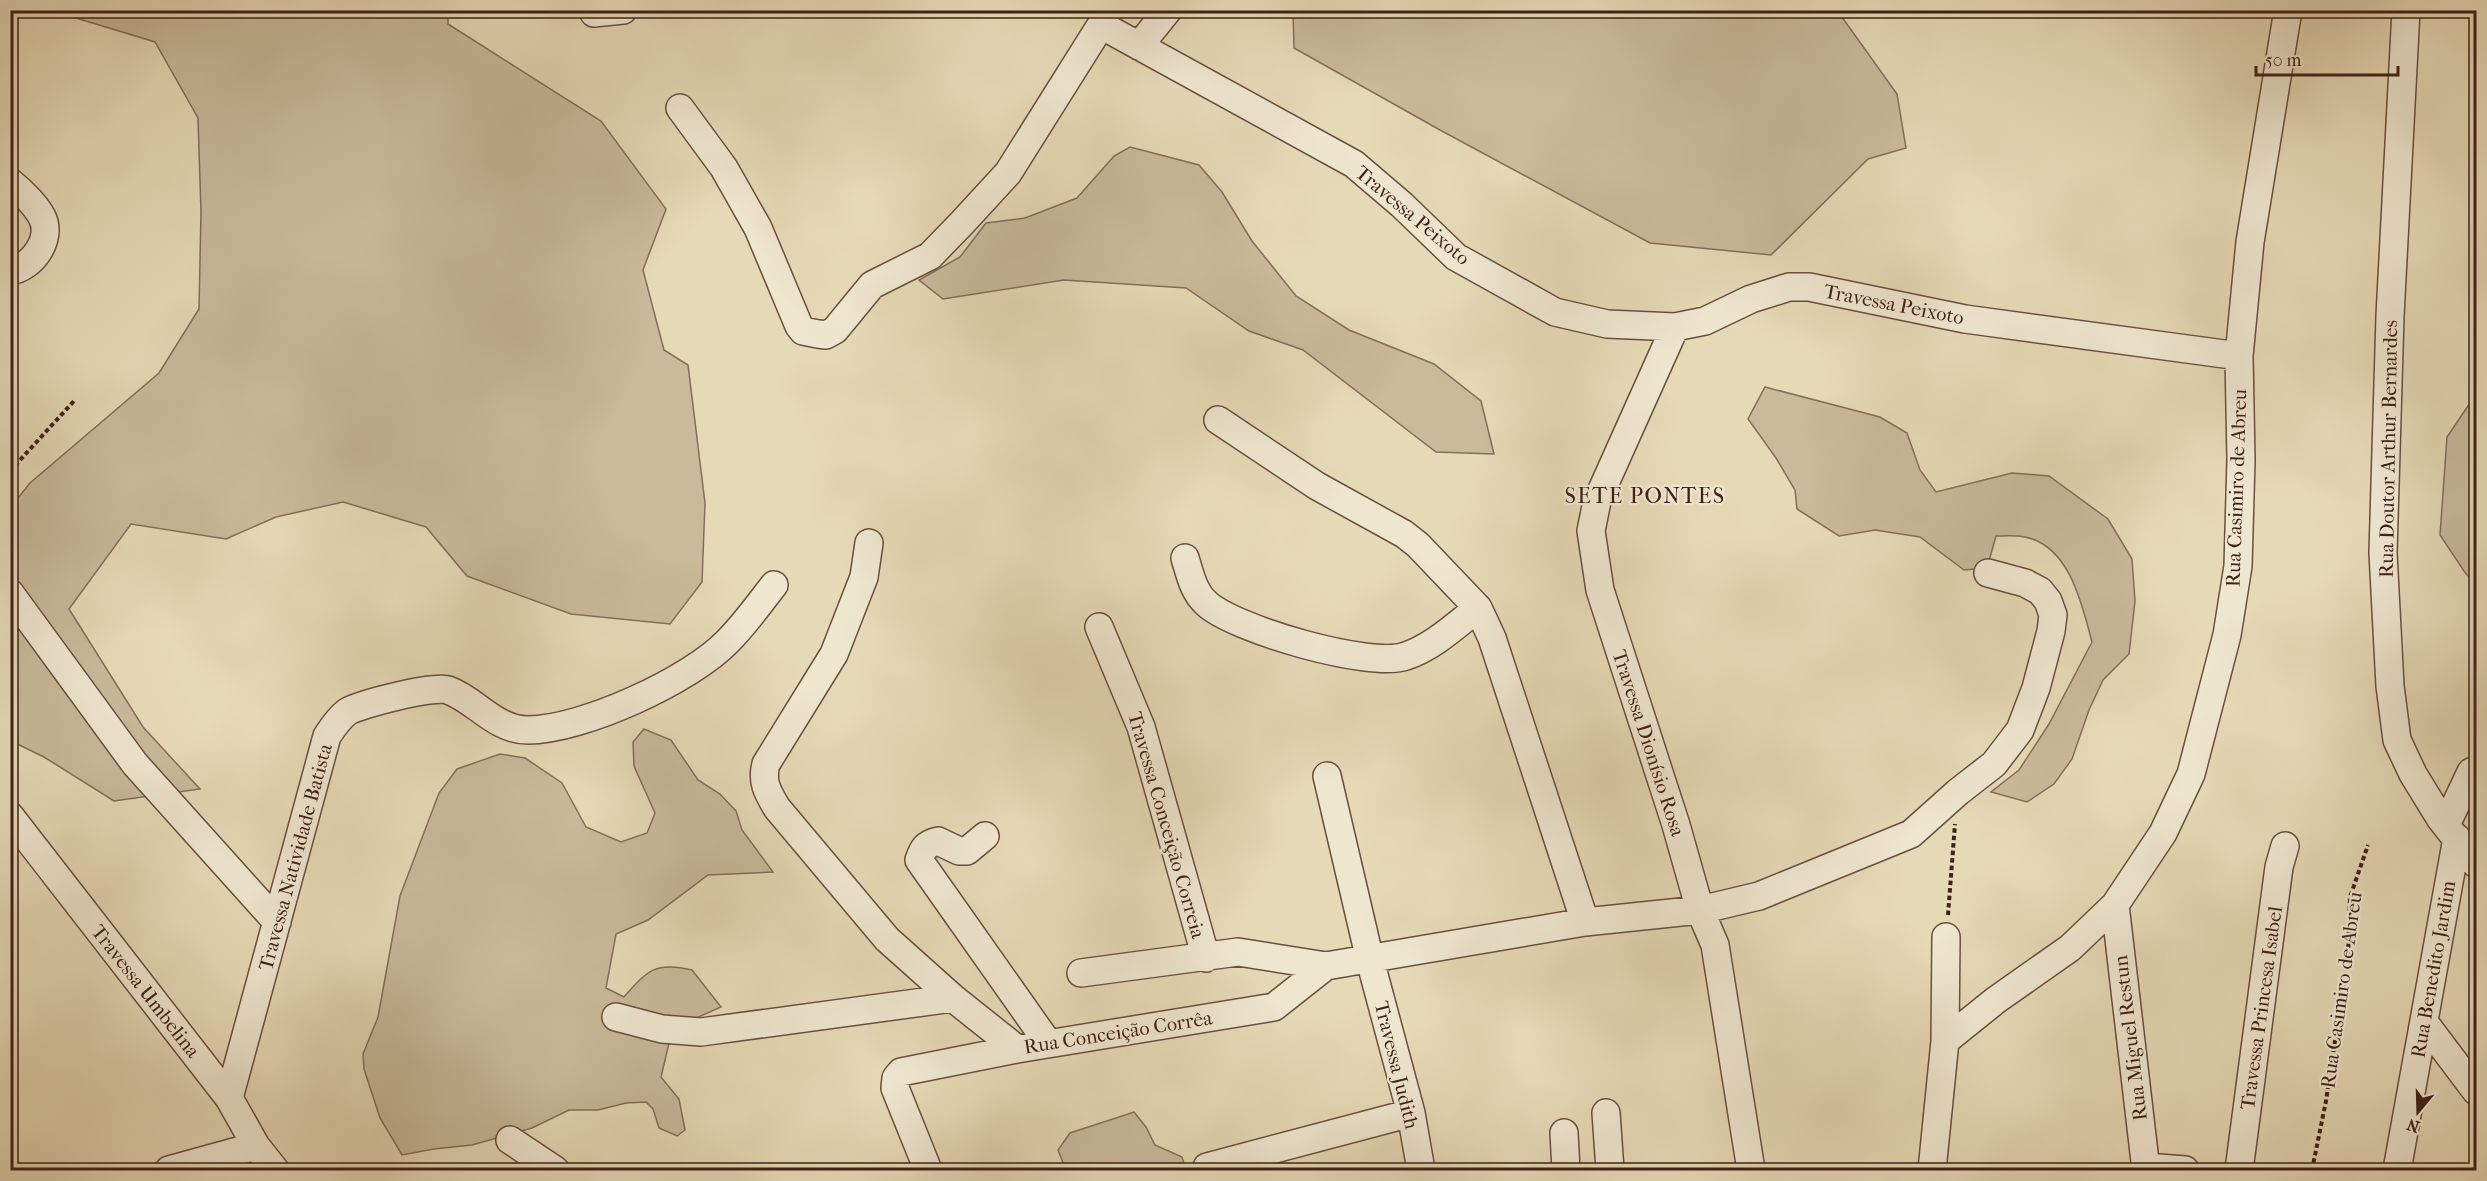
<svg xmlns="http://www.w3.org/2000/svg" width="2487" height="1181" font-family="'IM FELL French Canon',serif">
	<rect width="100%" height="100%" fill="#e6d9b6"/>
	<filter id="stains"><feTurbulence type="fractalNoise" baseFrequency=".00333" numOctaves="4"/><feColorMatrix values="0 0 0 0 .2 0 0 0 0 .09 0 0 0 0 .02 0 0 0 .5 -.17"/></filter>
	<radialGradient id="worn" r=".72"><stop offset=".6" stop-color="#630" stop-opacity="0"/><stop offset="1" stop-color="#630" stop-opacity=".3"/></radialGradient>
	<path fill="#c9ba9b" stroke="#846e59" stroke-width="1.5" d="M53,11H448V24L601,121L666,209L643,270L664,350L688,365L705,503L702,582L670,624L571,614L467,576L426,527L343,502L276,517L226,539L131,524L69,609L143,727L200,789L114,801L44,757L11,741L10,508L30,483L159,373L199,309L201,212L198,118L155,42Z
		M1293,11H1840L1839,13L1897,94L1906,148L1868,159L1771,255L1650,243L1440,130L1294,48Z
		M1130,147L1199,165L1222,192L1252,241L1296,296L1349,330L1434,364L1481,401L1494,454L1436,452L1303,350L1249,331L1186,288L1064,280L943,299L919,280L960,257L986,223L1025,218L1077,198L1114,156Z
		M2476,308V583L2466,574L2440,535L2447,437L2472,400Z
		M1765,387L1880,417L1907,433L1920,470L1936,492L2012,473L2049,476L2108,519L2132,559L2135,601L2129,654L2103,680L2089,710L2072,759L2054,784L2027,802L1991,792L2019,770L2049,724L2092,642C2082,605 2070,546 2025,537C2016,535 2005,536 1996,536L1987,568L1964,570L1920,537L1875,530L1839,536L1797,509L1795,490L1776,458L1748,419Z
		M644,729L671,740L698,780L720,794L736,811L742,830L773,872L708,875L648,920L616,934L606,988L624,997C647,971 655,961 692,970L721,1007L685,1023L678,1037L669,1043L661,1077L679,1099L685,1130L677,1136L659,1128L653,1109L646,1102L626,1103L598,1110H569L532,1128L472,1145L434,1149L402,1155L380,1118L364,1069L363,1054L378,1017L400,896L439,793L457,769L500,754L525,758L562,783L586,827L621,842L647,833L655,813L634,766L633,742Z
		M1134,1112L1146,1127L1155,1145L1182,1157L1186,1170H1066L1058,1150L1070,1133Z"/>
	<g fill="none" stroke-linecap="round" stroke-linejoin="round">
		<g stroke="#684f3f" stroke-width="30">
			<path id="minor" d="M2406,10L2390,316L2383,553L2390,686L2397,740L2413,774L2440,818L2476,864
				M594,13L623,10
				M1139,46L1168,10
				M680,108L724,168L758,228L799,326L803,331L818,334L826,335L835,330L872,285L930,256L962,223L1008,173L1101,25L1354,164L1402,205L1456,257L1555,312L1607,324L1675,327L1705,321L1751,299L1789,287H1809L1965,319L2239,356
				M10,182C21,191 35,204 42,217C53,239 32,268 10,271
				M1675,327L1597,501L1591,531L1600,590L1676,825L1700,910L1715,945L1751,1170
				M1218,420L1317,486L1404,534L1418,545L1478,608L1492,638L1585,922
				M869,543L864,577L834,654L766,764C761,782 768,793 777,808L887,939L953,998L1017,1049
				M1185,558C1190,574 1193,591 1206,603C1233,629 1371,669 1406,656C1433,647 1456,625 1478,608
				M10,593L135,764L277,922
				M1099,627L1141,727L1206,958
				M1327,776L1370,960L1411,1113L1421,1170
				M10,816L229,1098L256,1146L275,1170
				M2446,825L2471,772L2476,770
				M985,836L967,851H959L938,841C926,844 923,848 919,860L1048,1043
				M2115,905L2146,1170
				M1081,973L1238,952L1326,966
				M616,1017L662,1029L701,1032L953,998
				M2424,1022L2476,1091
				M1945,1041L1946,937
				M229,1098L327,736C333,727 338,719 347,712C360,704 435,685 448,690C476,700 495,730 528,730C582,730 691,680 728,641C745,624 759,604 774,585
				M1606,1113L1610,1170
				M1564,1133L1566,1170
				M510,1140L555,1170
				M1207,1167L1411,1113
				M2146,1167L2185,1170
				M169,1170L256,1146
				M928,1170L895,1088L896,1078L901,1072L1017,1049L1274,1007L1326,966L1585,922L1700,910L1759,896L1911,834L1958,792L1994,764L2020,730L2036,688L2051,631L2053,615L2048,601L2040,591L2025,583L1988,573
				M1932,1170L1945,1041L1996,1000L2070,948L2115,905L2163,833L2191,774L2227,635L2238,566L2241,460L2239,356L2250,242L2288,10
				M2239,1170L2279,867L2285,846
				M2397,1170L2457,838"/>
		</g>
		<path stroke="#3e2117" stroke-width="4" stroke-dasharray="4.5 3" stroke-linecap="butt" d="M10,471L74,401
			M1948,915L1955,824
			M2312,1170L2326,1101L2348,955L2350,897L2368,845"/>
		<use href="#minor" stroke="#efe6d0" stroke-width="27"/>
	</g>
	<g text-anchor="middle" stroke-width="4.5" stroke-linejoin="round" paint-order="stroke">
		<g font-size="20" fill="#3e2117" stroke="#efe6d0">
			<text transform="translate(1413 215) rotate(40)" y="7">Travessa Peixoto</text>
			<text transform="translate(1894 304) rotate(11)" y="7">Travessa Peixoto</text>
			<text transform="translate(2388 449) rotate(-89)" y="7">Rua Doutor Arthur Bernardes</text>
			<text transform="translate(2236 488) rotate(-88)" y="7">Rua Casimiro de Abreu</text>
			<text transform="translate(1649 743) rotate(72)" y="7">Travessa Dionísio Rosa</text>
			<text transform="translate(1167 825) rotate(74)" y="7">Travessa Conceição Correia</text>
			<text transform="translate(295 857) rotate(-75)" y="7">Travessa Natividade Batista</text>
			<text transform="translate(2433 969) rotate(-80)" y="7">Rua Benedito Jardim</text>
			<text transform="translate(2341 990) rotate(-82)" y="7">Rua Casimiro de Abreu</text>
			<text transform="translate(146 991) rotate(52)" y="7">Travessa Umbelina</text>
			<text transform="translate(2261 1008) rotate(-82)" y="7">Travessa Princesa Isabel</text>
			<text transform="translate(1118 1032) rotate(-9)" y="7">Rua Conceição Corrêa</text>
			<text transform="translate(2130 1038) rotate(-97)" y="7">Rua Miguel Restun</text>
			<text transform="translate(1397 1065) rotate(76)" y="7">Travessa Judith</text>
		</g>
		<g font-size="22" letter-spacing="1.5" fill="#3e2117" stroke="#efe6d0">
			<text x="1645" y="503">SETE PONTES</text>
		</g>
	</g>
	<rect width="2487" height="1181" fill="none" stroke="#e6d9b6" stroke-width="36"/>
	<rect x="12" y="12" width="2463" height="1157" fill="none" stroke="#3e2117" stroke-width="3"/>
	<rect x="18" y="18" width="2451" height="1145" fill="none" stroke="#3e2117" stroke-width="1.5"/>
	<g transform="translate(2418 1112) rotate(199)" stroke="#efe6d0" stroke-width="4.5" paint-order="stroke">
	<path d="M0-4.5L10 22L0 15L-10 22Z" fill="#3e2117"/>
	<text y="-9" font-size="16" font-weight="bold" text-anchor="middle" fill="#3e2117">N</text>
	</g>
	<path d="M2256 66v9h142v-9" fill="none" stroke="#3e2117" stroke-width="3"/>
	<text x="2265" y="66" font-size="18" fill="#3e2117" stroke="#efe6d0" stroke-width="4.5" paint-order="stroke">50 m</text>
	<rect width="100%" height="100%" filter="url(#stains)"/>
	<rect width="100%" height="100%" fill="url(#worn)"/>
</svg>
